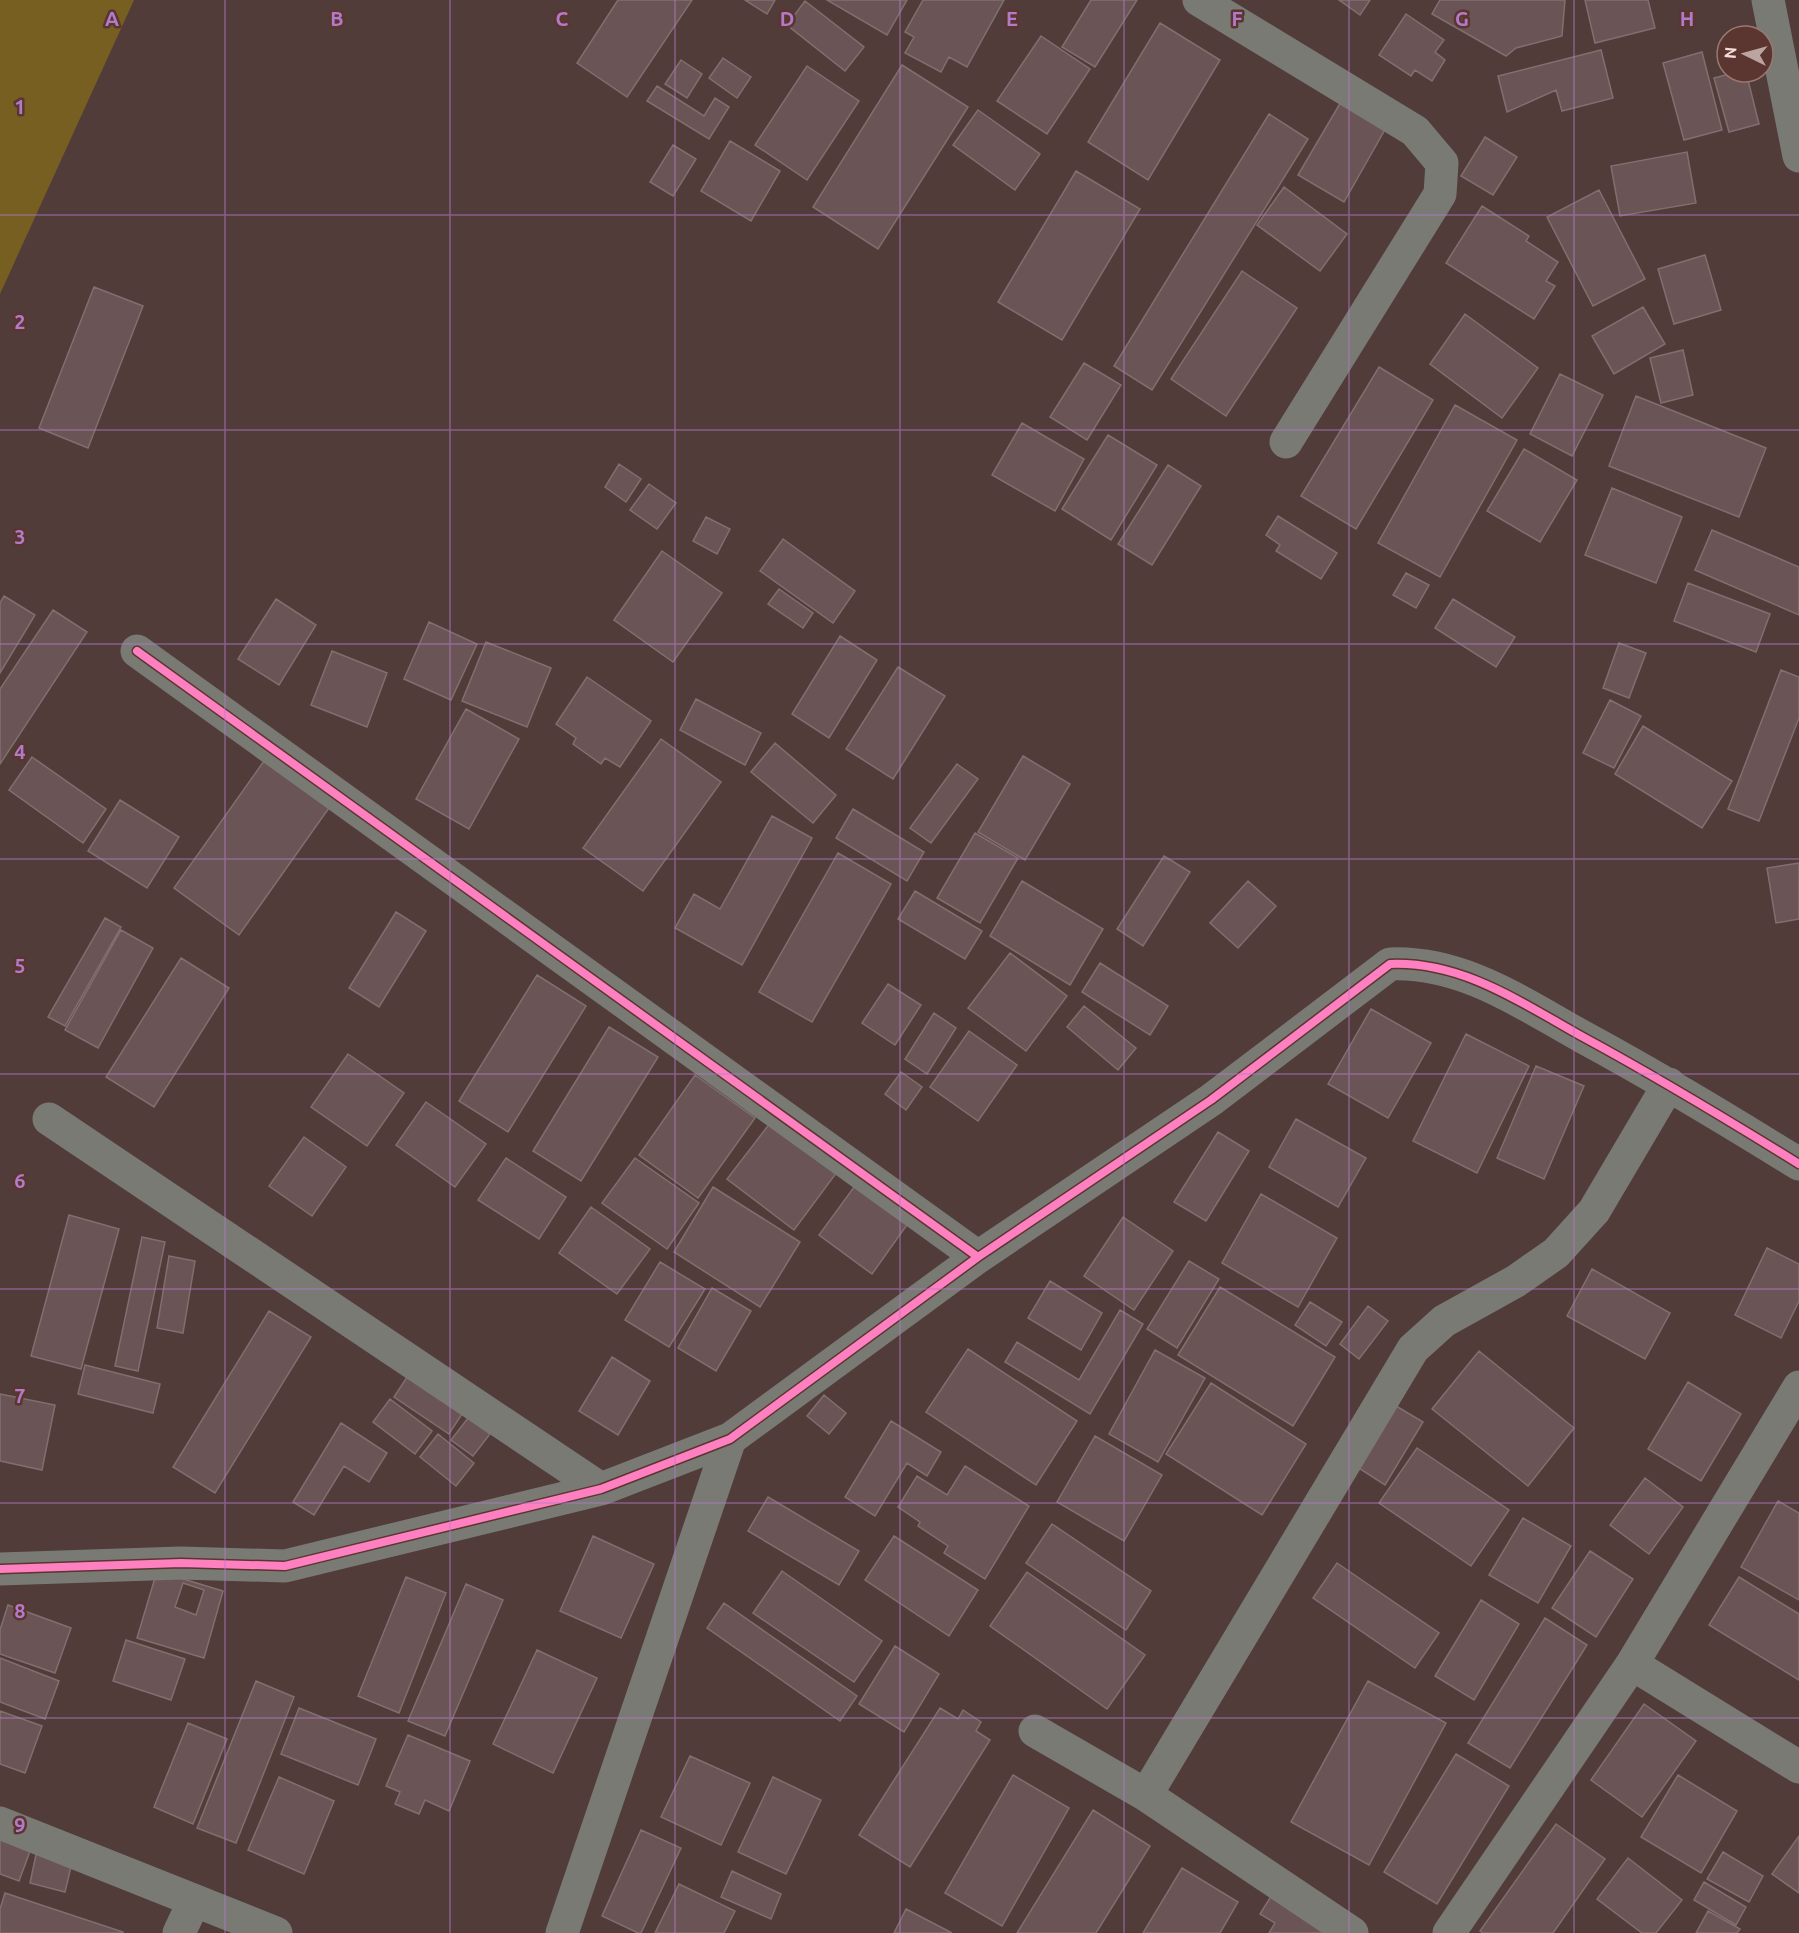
<svg xmlns="http://www.w3.org/2000/svg" width="1799" height="1933" font-family="Ubuntu,sans-serif">
	<rect width="100%" height="100%" fill="#513c39"/>
	<path fill="#775f22" d="M0,0H134L0,294Z"/>
	<path fill="#6b5455" stroke="#816f6f" stroke-width="1.5" fill-rule="evenodd" d="M618,0H692L627,97L577,63Z
		M745,0H775L767,14Z
		M827,0H907L887,35Z
		M923,0H1004L967,67L949,57L941,72L905,53L914,37L905,32Z
		M1091,0H1137L1095,67L1062,47Z
		M1339,0H1370L1360,15Z
		M1440,0H1565L1562,36L1516,48L1506,56L1432,14Z
		M1585,0H1648L1655,28L1595,43Z
		M805,1L864,47L845,71L787,25Z
		M1406,14L1444,40L1435,52L1445,60L1432,81L1415,70L1411,76L1379,55Z
		M1160,23L1220,60L1148,180L1088,142Z
		M1041,36L1090,69L1047,134L997,101Z
		M1601,50L1613,98L1562,111L1556,90L1507,112L1498,76Z
		M1702,52L1722,130L1684,140L1663,63Z
		M723,58L751,77L737,98L709,78Z
		M681,60L702,74L687,98L665,84Z
		M902,65L968,107L878,249L813,207Z
		M807,66L859,101L807,180L755,145Z
		M1737,72H1746L1759,124L1729,132L1714,78Z
		M657,86L704,116L715,98L729,107L709,139L647,101Z
		M1342,100L1387,126L1344,202L1298,175Z
		M978,110L1040,154L1015,190L953,145Z
		M1269,114L1308,139L1152,390L1114,366Z
		M1485,137L1517,157L1493,195L1461,176Z
		M730,141L780,171L751,221L701,191Z
		M673,145L696,159L673,196L650,182Z
		M1687,152L1696,203L1620,216L1611,166Z
		M1076,171L1140,209L1062,340L998,302Z
		M1284,187L1347,234L1320,271L1257,225Z
		M1599,190L1645,279L1593,306L1547,217Z
		M1482,206L1529,236L1526,241L1558,262L1546,281L1555,286L1534,319L1446,263Z
		M1705,255L1721,310L1674,324L1658,269Z
		M1242,271L1297,308L1226,416L1171,379Z
		M94,287L143,306L88,448L39,428Z
		M1643,307L1665,344L1614,374L1592,336Z
		M1465,314L1538,368L1502,418L1430,364Z
		M1683,350L1693,395L1661,403L1650,358Z
		M1084,363L1121,385L1087,440L1050,417Z
		M1379,367L1433,400L1356,529L1301,496Z
		M1560,374L1603,395L1572,456L1530,434Z
		M1636,396L1766,448L1739,517L1609,466Z
		M1455,405L1517,440L1440,577L1378,543Z
		M1022,423L1084,459L1055,511L992,475Z
		M1108,435L1157,465L1111,540L1062,509Z
		M1524,449L1577,480L1540,542L1487,511Z
		M619,464L641,479L626,502L605,487Z
		M1168,465L1201,486L1152,565L1118,544Z
		M649,484L676,503L657,529L630,510Z
		M1612,488L1682,517L1656,583L1585,555Z
		M1278,516L1337,553L1321,579L1276,551L1280,545L1266,535Z
		M706,517L730,529L717,554L693,541Z
		M1712,530L1799,567V615L1695,570Z
		M783,539L855,591L833,623L760,571Z
		M662,551L722,593L673,662L614,620Z
		M1406,573L1429,585L1416,608L1393,595Z
		M1688,583L1770,614L1756,652L1674,621Z
		M779,589L813,613L803,628L768,604Z
		M4,596L35,615L0,673V603Z
		M276,599L316,625L279,685L238,659Z
		M1453,599L1515,637L1496,667L1435,628Z
		M53,610L87,632L0,764V689Z
		M429,622L477,644L451,700L404,679Z
		M840,636L877,660L829,738L792,714Z
		M486,642L551,668L527,727L462,701Z
		M1619,643L1646,653L1629,698L1603,688Z
		M332,651L387,673L367,727L311,705Z
		M898,667L945,696L893,779L846,749Z
		M1781,670L1799,677V718L1759,821L1728,809Z
		M587,677L651,721L620,767L605,758L601,764L573,744L576,738L556,724Z
		M696,699L761,733L745,765L680,730Z
		M1610,700L1641,716L1614,768L1583,753Z
		M466,709L519,739L469,829L416,799Z
		M1643,726L1732,781L1702,828L1615,774Z
		M661,739L721,782L643,891L583,848Z
		M775,743L836,795L813,823L751,772Z
		M1023,756L1070,784L1025,860L978,832Z
		M32,757L106,809L83,843L9,790Z
		M264,761L329,808L239,935L174,888Z
		M957,764L978,779L931,843L910,828Z
		M120,800L179,837L147,888L88,851Z
		M853,809L924,852L907,881L836,838Z
		M772,816L812,838L742,965L675,928L694,894L720,909Z
		M975,833L1018,858L980,923L937,898Z
		M838,853L891,884L812,1022L759,992Z
		M1164,856L1190,872L1143,946L1117,929Z
		M1799,863V919L1776,923L1767,868Z
		M1022,881L1103,929L1070,985L990,936Z
		M1248,881L1276,906L1238,948L1210,923Z
		M915,891L982,931L965,959L898,919Z
		M396,912L426,931L379,1007L349,988Z
		M105,918L121,927L65,1026L48,1017Z
		M121,930L153,948L98,1048L65,1030Z
		M1010,953L1067,996L1026,1051L968,1008Z
		M181,958L229,988L154,1107L106,1077Z
		M1100,963L1168,1006L1150,1035L1082,992Z
		M537,975L586,1006L508,1132L459,1101Z
		M888,984L921,1005L895,1045L862,1023Z
		M1084,1006L1136,1048L1118,1070L1067,1027Z
		M1371,1009L1431,1043L1388,1118L1328,1084Z
		M934,1013L956,1028L927,1074L905,1059Z
		M609,1027L658,1057L581,1181L533,1151Z
		M969,1031L1017,1065L978,1121L930,1087Z
		M1466,1034L1529,1066L1477,1173L1413,1141Z
		M348,1054L404,1093L367,1146L311,1107Z
		M1536,1066L1584,1086L1544,1179L1497,1158Z
		M901,1072L922,1087L906,1110L885,1094Z
		M695,1075L755,1118L698,1198L639,1155Z
		M426,1102L486,1144L455,1187L396,1145Z
		M774,1118L840,1168L794,1230L727,1179Z
		M1296,1119L1366,1158L1338,1207L1269,1167Z
		M1218,1132L1249,1151L1206,1221L1174,1202Z
		M304,1137L346,1167L312,1216L269,1186Z
		M506,1158L566,1197L539,1239L478,1200Z
		M635,1158L699,1203L667,1249L602,1203Z
		M857,1183L909,1222L872,1274L819,1235Z
		M713,1187L800,1242L760,1307L674,1252Z
		M1261,1194L1337,1238L1298,1307L1222,1263Z
		M591,1207L650,1249L617,1294L559,1253Z
		M69,1215L119,1229L81,1369L31,1356Z
		M1123,1217L1173,1251L1134,1310L1084,1276Z
		M142,1237L165,1242L138,1371L115,1366Z
		M1767,1248L1799,1264V1301L1781,1338L1735,1315Z
		M169,1256L195,1261L183,1333L157,1328Z
		M1189,1261L1219,1279L1177,1348L1147,1329Z
		M660,1262L705,1289L669,1347L625,1320Z
		M1592,1269L1670,1313L1645,1359L1567,1316Z
		M1050,1281L1102,1313L1081,1350L1028,1318Z
		M1220,1287L1335,1357L1293,1426L1178,1355Z
		M712,1288L751,1311L716,1371L678,1348Z
		M1310,1302L1342,1322L1326,1346L1295,1325Z
		M1368,1306L1388,1321L1359,1359L1340,1344Z
		M1120,1310L1143,1324L1090,1414L1005,1362L1017,1342L1079,1380Z
		M269,1311L311,1337L215,1493L173,1467Z
		M968,1349L1077,1421L1036,1485L926,1412Z
		M1155,1350L1205,1378L1158,1462L1109,1434Z
		M1479,1351L1574,1428L1528,1486L1432,1409Z
		M612,1357L650,1381L618,1435L579,1411Z
		M85,1365L160,1384L153,1413L78,1394Z
		M409,1374L464,1411L449,1434L394,1397Z
		M1688,1382L1741,1414L1701,1481L1648,1449Z
		M1211,1383L1306,1444L1262,1515L1166,1454Z
		M0,1394L55,1405L42,1470L0,1461Z
		M824,1395L846,1413L829,1434L807,1416Z
		M390,1399L432,1431L415,1454L373,1422Z
		M1391,1403L1423,1422L1385,1485L1354,1465Z
		M468,1418L490,1434L473,1456L451,1440Z
		M891,1421L941,1452L927,1476L907,1463L875,1516L845,1497Z
		M341,1423L387,1453L369,1482L344,1466L314,1515L293,1502Z
		M438,1434L474,1463L456,1486L420,1457Z
		M1095,1436L1162,1475L1124,1541L1057,1502Z
		M1417,1448L1509,1510L1471,1566L1379,1503Z
		M965,1466L1029,1506L985,1579L944,1553L948,1546L918,1526L920,1522L898,1507L917,1476L947,1495Z
		M1645,1478L1683,1507L1649,1554L1610,1525Z
		M768,1497L859,1551L839,1585L748,1531Z
		M1778,1501L1799,1513V1600L1741,1567Z
		M1523,1518L1571,1546L1538,1603L1489,1575Z
		M1052,1524L1151,1591L1126,1630L1026,1563Z
		M593,1536L654,1564L621,1638L560,1611Z
		M894,1536L978,1590L949,1636L865,1580Z
		M1590,1551L1633,1579L1596,1637L1552,1608Z
		M1337,1563L1439,1633L1415,1668L1313,1598Z
		M157,1571L223,1591L204,1658L137,1638ZM183,1583L204,1590L196,1615L175,1607Z
		M782,1571L882,1641L854,1682L753,1613Z
		M1027,1572L1145,1655L1107,1709L990,1626Z
		M406,1577L446,1593L399,1713L358,1696Z
		M1739,1577L1799,1614V1680L1709,1625Z
		M466,1584L503,1600L445,1736L408,1721Z
		M1481,1600L1519,1624L1474,1700L1435,1676Z
		M724,1603L857,1696L840,1721L707,1628Z
		M8,1605L71,1628L55,1673L0,1654V1630Z
		M1545,1618L1587,1645L1510,1768L1468,1743Z
		M126,1640L185,1659L171,1700L113,1681Z
		M895,1646L939,1674L904,1732L859,1704Z
		M537,1650L597,1678L553,1773L493,1744Z
		M0,1658L59,1681L45,1719L0,1702Z
		M256,1681L294,1697L236,1843L197,1828Z
		M1368,1681L1446,1723L1369,1865L1291,1822Z
		M1644,1704L1696,1741L1642,1817L1591,1780Z
		M299,1708L376,1739L358,1785L281,1754Z
		M940,1708L958,1719L963,1710L981,1722L976,1731L990,1740L910,1867L859,1835Z
		M0,1711L42,1726L25,1773L0,1764Z
		M188,1723L227,1739L193,1824L154,1807Z
		M408,1735L470,1761L449,1811L425,1800L419,1814L395,1804L400,1792L386,1786Z
		M1456,1754L1509,1786L1437,1904L1384,1872Z
		M690,1756L750,1783L721,1845L661,1817Z
		M1013,1775L1069,1808L1002,1926L945,1893Z
		M1678,1775L1737,1811L1701,1873L1641,1837Z
		M279,1777L334,1801L304,1874L248,1850Z
		M773,1777L821,1800L786,1874L738,1852Z
		M1093,1810L1150,1846L1096,1933H1017Z
		M1556,1824L1605,1859L1553,1933H1483L1480,1931Z
		M641,1830L681,1848L641,1933H638L602,1916Z
		M0,1834L32,1846L19,1881L0,1874Z
		M1799,1836V1893L1772,1874Z
		M37,1850L73,1858L65,1892L30,1883Z
		M1723,1852L1763,1876L1749,1902L1707,1879Z
		M1628,1858L1682,1900L1656,1933H1642L1597,1899Z
		M1182,1868L1238,1902L1220,1933H1143Z
		M732,1871L781,1894L771,1919L721,1897Z
		M1704,1882L1746,1907L1736,1925L1694,1900Z
		M679,1884L735,1911L724,1933H655Z
		M5,1893L123,1932V1933H0V1909Z
		M1273,1893L1338,1933H1269L1275,1923L1260,1914Z
		M906,1909L952,1933H894Z
		M1708,1911L1740,1929L1737,1933H1696Z"/>
	<g fill="none" stroke-linecap="round" stroke-linejoin="round">
		<path stroke="#7a7a74" stroke-width="33" d="M1199,0L1415,131L1442,163L1440,194L1286,442
			M1768,0L1799,156
			M137,651L978,1257
			M49,1119L601,1489
			M0,1569L181,1563L285,1566L601,1489L730,1439L978,1257L1211,1100L1390,964C1462,961 1522,1003 1583,1037C1657,1077 1728,1120 1799,1164
			M1632,1664L1799,1767
			M1035,1731L1146,1795L1352,1933
			M1146,1795L1413,1349L1444,1321L1516,1281L1556,1253L1594,1211L1669,1084
			M0,1823L276,1933
			M179,1933L194,1901
			M562,1933L730,1439
			M1449,1933L1632,1664L1799,1387"/>
		<g stroke="#5b352f" stroke-width="11">
			<path id="cycleway" d="M137,651L978,1257
				M0,1569L181,1563L285,1566L601,1489L730,1439L978,1257L1211,1100L1390,964C1462,961 1522,1003 1583,1037C1657,1077 1728,1120 1799,1164"/>
		</g>
		<use href="#cycleway" stroke="#ff80c0" stroke-width="8"/>
	</g>
	<path fill="none" stroke="#b27bca" stroke-width="1.5" stroke-opacity="0.55" d="M225,0V1933M450,0V1933M675,0V1933M900,0V1933M1124,0V1933M1349,0V1933M1574,0V1933M0,215H1799M0,430H1799M0,644H1799M0,859H1799M0,1074H1799M0,1289H1799M0,1503H1799M0,1718H1799"/>
	<g font-size="20" text-anchor="middle" font-weight="bold" fill="#b27bca" stroke="#5b352f" stroke-width="5" stroke-linejoin="round" paint-order="stroke">
		<text x="112" y="26">A</text>
		<text x="337" y="26">B</text>
		<text x="562" y="26">C</text>
		<text x="787" y="26">D</text>
		<text x="1012" y="26">E</text>
		<text x="1237" y="26">F</text>
		<text x="1462" y="26">G</text>
		<text x="1687" y="26">H</text>
		<text x="20" y="114">1</text>
		<text x="20" y="329">2</text>
		<text x="20" y="544">3</text>
		<text x="20" y="759">4</text>
		<text x="20" y="973">5</text>
		<text x="20" y="1188">6</text>
		<text x="20" y="1403">7</text>
		<text x="20" y="1618">8</text>
		<text x="20" y="1832">9</text>
	</g>
	<g transform="translate(1745 54) rotate(275)"><circle r="28" fill="#5b352f" stroke="#997873" stroke-width="1.5"/>
	<path d="M0-4.5L10 22L0 15L-10 22Z" fill="#bca4a0"/>
	<text y="-9" font-size="16" font-weight="bold" text-anchor="middle" fill="#f5dcd8">N</text>
	</g>
</svg>
